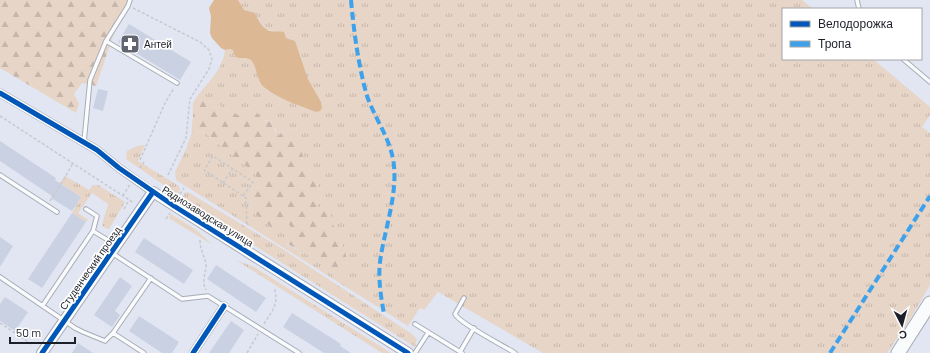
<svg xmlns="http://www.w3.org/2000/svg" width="930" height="353" font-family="Barlow,sans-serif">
	<defs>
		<pattern id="grass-tufts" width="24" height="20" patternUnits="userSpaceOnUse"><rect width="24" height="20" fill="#e7d5c7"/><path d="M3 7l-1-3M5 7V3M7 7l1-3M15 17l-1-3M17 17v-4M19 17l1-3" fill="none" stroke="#c6b6ab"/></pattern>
		<pattern id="forest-firs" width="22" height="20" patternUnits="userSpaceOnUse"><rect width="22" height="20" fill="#e7d5c7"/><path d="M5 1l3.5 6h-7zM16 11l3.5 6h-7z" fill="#c6b6ab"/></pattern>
	</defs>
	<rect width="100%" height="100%" fill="#e1e6f2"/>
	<path fill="url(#grass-tufts)" d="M238,0H802L813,9H783V59H873L930,107V115L922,127L930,133V285L909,321L887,353H543L438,292L424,310L420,308L408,326L176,180L175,172L186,149L192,132L196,135L203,131L206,133L213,140L254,172C266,189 248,193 251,210L267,224H277L281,221L287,222L291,227V234L287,239L286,244C296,249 307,254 317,260C326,266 330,272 341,272L348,264L342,244L333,226L329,212L318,210L317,205L321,201L317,181L303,161L300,140L296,132L290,128L278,136L276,135V129L270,121L241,117L215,103L196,98C208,81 222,72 225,50L230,49L234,50L240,58C242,58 247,58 249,59C256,62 258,80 263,86C270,96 304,107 316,112L321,102L308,79L295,41L286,38L284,35L266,29L256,17L255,13L244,10Z
		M145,145L138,161L179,186L180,189L178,195L126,159L127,151L137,146Z
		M65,176L89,190L93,185H98L125,202L109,229L105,228L102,225L108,204L92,193L78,213L88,220L86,222L72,213L81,197L60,183Z
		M188,192L281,248L412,334L417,339L415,347L181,199L185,193Z
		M171,214L195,229L213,245L170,219L169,217Z
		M236,260L254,267L391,353H382Z"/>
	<path fill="url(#forest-firs)" d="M0,0H132L129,6L118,22L96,86L82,83L74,94L79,104L76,113L0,68Z
		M196,98L215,103L240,116L238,111L240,108C247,107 253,110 259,115C261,123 268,119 274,123L276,135L278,136L290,128L296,132L300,140L303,161L317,181L321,201L317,205L318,210L322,209L329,211C331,224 338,234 343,246C346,255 354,277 334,272C327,270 322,264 316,260C307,254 296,249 286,243L287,239L291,234V227L287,222L281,221L273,228L267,224L251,210C248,193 266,189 254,172L213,140L206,133L203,131L196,135L192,132C191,126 193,121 193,115C193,108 191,104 196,98Z"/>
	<path fill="#dcb895" d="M214,0H238L244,10L255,13C257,19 264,30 270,31C275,32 279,31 284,32L286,38L295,41L308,79L321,102L322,108L320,111L316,112C299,105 280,100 265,88C256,82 257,62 249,59C245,57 240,59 236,57L234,54L233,50L230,49L225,50L221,48L212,38L210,33L211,16L209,8Z"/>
	<path fill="#cad1e3" d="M129,24L191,62L180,80L118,42Z
		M98,89L108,91L103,111L93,108Z
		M0,141L56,178L55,180L81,197L72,211L51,198L52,196L0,161Z
		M72,213L86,222L42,288L28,279Z
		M0,237L13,246L0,267Z
		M144,238L193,270L184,284L135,252Z
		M216,265L266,298L256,312L207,279Z
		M120,277L132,286L115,311L120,315L112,327L94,315Z
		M5,297L28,312L15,331L0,321V304Z
		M292,313L341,344L340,346L351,353H324L283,327Z
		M139,316L179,342L172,353H162L129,331Z
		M231,321L244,330L229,353H209Z
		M78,343L93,353H72Z"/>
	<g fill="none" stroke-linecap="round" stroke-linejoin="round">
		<g stroke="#a8acb6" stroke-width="5.5">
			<path id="lane" d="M857,0L859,9
				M106,41L177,83
				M903,59L930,82
				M84,142L90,80L106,41L128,6L130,0
				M0,175L57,212
				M86,209L97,216L93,231
				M112,253L182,299L208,296L299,353
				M0,277L75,328L83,332L105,341L113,333L144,353
				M464,298L455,314C459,323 504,346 515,353
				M43,305L93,231L116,245
				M415,324L462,353
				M113,333L151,278
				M460,352L474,328
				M415,353L428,333"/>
		</g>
		<g stroke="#a8acb6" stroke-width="9">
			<path id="street" d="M0,93L97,150L119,168L153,192
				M193,353L224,306"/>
		</g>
		<g stroke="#a8acb6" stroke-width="12">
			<path id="secondary" d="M42,353L153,192L408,353"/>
		</g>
		<g stroke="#a8acb6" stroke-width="15">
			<path id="highway" d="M898,353L930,303"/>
		</g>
		<path stroke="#c7c9cd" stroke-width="1.5" stroke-dasharray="3 2" stroke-linecap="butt" d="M133,8L200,42L209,50L212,59L209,69L190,99L186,138L167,177
			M0,116L134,203
			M140,160L165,103L174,88
			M140,168L144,162
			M223,183L233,168
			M180,194L184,188
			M123,196L130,184
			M243,196L204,170L213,156L253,182L243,196L246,198L247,226
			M50,201L64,179L73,163
			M124,209L129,200
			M166,219L170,213
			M200,240C200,251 205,256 206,265C206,275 201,280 206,290
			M0,323L33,345
			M264,324C273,309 279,305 274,287
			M247,353L258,334"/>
		<use href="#lane" stroke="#fafbfd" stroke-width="3.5"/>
		<use href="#street" stroke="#fafbfd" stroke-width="7"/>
		<use href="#secondary" stroke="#fafbfd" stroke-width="10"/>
		<use href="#highway" stroke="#fafbfd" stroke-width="13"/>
		<path stroke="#3da2eb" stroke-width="4" stroke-dasharray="8 4" stroke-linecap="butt" d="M351,0C354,32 358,64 367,96C375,119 392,141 394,166C397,198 384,231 380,262C378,279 381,297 384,314
			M830,353L930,196"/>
		<g stroke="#fff" stroke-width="8">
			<path id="cycleway" d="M0,93L97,150L119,168L174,206L408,353
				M42,353L153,192
				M193,353L224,306"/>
		</g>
		<use href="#cycleway" stroke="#0057b8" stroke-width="5"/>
	</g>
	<defs>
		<g id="pharmacy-square" transform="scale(1)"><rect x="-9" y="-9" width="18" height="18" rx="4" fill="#61656f" stroke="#fff"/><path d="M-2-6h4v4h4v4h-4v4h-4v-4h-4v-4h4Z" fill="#fff"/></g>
	</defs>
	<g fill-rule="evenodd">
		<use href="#pharmacy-square" x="130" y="44"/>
	</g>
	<g text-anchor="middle" stroke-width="3.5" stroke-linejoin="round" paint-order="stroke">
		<g font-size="10" fill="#1c1f28" stroke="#fff" text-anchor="start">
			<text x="144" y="48">Антей</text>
		</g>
		<g font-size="10" fill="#1c1f28" stroke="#fff">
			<text transform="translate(208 216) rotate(32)" y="4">Радиозаводская улица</text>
			<text transform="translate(90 268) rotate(-55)" y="4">Студенческий проезд</text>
		</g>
	</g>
	<rect x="782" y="8" width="140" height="52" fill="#ffffff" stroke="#a4a5a9"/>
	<rect x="790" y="21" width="20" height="6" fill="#0057b8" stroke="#a4a5a9"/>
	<text x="818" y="28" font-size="12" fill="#1c1f28">Велодорожка</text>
	<rect x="790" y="41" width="20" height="6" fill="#3da2eb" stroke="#a4a5a9"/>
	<text x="818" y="48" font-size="12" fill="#1c1f28">Тропа</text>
	<g transform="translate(902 325) rotate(174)" stroke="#ffffff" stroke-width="3" paint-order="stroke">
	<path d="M0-3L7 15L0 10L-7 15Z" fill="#1c1f28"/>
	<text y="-6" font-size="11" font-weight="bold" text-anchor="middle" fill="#1c1f28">С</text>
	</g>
	<path d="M10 337v6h65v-6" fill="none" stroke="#1c1f28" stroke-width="2"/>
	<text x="16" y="337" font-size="12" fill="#1c1f28" stroke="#ffffff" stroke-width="3" paint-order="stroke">50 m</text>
</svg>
